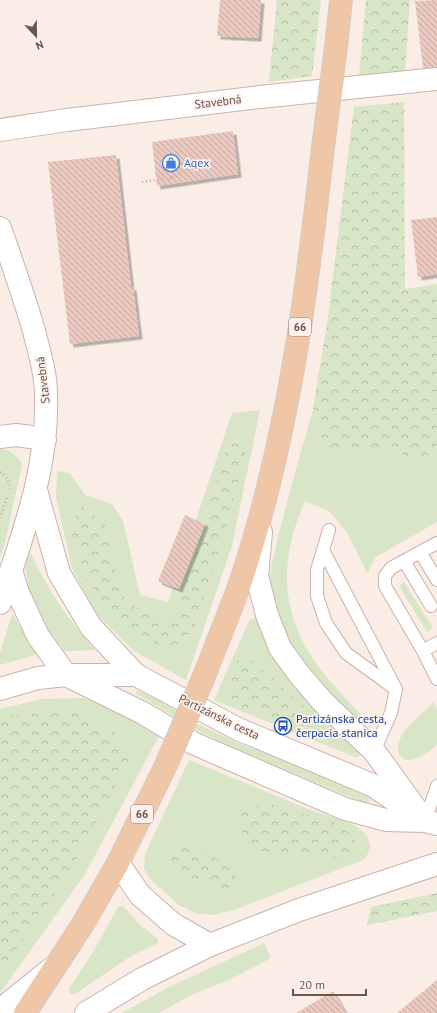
<svg xmlns="http://www.w3.org/2000/svg" width="437" height="1013" font-family="'PT Sans',sans-serif">
	<defs>
		<pattern id="forest-crowns" width="20" height="18" patternUnits="userSpaceOnUse"><rect width="20" height="18" fill="#d8e5c6"/><path d="M2 6a3 3 0 1 1 6 0M12 15a3 3 0 1 1 6 0" fill="none" stroke="#b3bca3"/></pattern>
		<pattern id="building-back-hatch" width="6" height="6" patternUnits="userSpaceOnUse"><rect width="6" height="6" fill="#ebc9c0"/><path d="M-1 5l2 2M0 0l6 6M5-1l2 2" fill="none" stroke="#c3a69e"/></pattern>
		<filter id="shadow"><feDropShadow dx="3.5" dy="3.5" stdDeviation="0" flood-color="#0004"/></filter>
	</defs>
	<rect width="100%" height="100%" fill="#f9ede5"/>
	<path fill="#d8e5c6" d="M313,409L324,450L392,446L410,460L437,453V522L376,557L371,565L368,574L346,531L329,511L305,501C280,558 279,609 315,662C329,682 347,699 363,717L365,721L362,725C324,688 274,643 270,586C269,570 276,545 280,529C290,489 302,449 313,409Z
		M260,410L232,546L186,680L134,651L94,612L72,568L56,498L57,471L70,473L85,495L112,504L123,521L140,595L168,602L232,413Z
		M0,449C9,448 17,456 22,464L5,543L0,557Z
		M29,550C48,590 66,617 95,650L65,651L43,627L29,591L24,559Z
		M404,582L433,628L427,632L401,589L400,585Z
		M12,614L38,654L0,665V653Z
		M258,618L355,745L360,756L355,757L214,700L250,619Z
		M136,690L159,700L196,723L238,743L364,793L370,800L367,803L360,801L234,748L193,728L137,694Z
		M83,698L115,710L159,736L85,874L0,993V709L42,699Z
		M434,702L437,709V745C429,752 407,769 399,754C397,750 398,744 400,739C406,725 423,713 434,702Z
		M189,760L308,809L353,824L366,834L371,847L365,859L234,910L211,915L195,913L179,905L150,879L144,869L145,854Z
		M123,906L140,925L157,938L158,943L131,956L75,994H70L69,989L93,952L118,907Z
		M264,943L271,958L229,980L191,995L159,1013H122L165,989Z"/>
	<path fill="url(#forest-crowns)" d="M277,0H321L312,76L269,82Z
		M366,0H410L405,73L359,76Z
		M404,102L405,289L437,284V453L410,460L392,446L324,450L313,409L327,324L354,107Z
		M228,443L248,444L223,539L194,628L171,652L114,620L88,582L70,529L80,505L105,524L110,554L126,602L155,617L176,619Z
		M246,655L319,719L323,730L319,734L234,704L226,699L237,660Z
		M73,711L116,733L130,760L74,865L0,974V914L2,912L0,904V718L4,716Z
		M266,803L334,822L354,837L355,849L341,859L252,850L237,822L244,810Z
		M190,845L234,868L237,882L224,890L170,870L173,851Z
		M437,893V911L367,925L371,907Z"/>
	<path fill="url(#building-back-hatch)" filter="url(#shadow)" d="M220,0H261L258,38L217,36Z
		M437,0V67L423,68L415,1Z
		M233,131L238,174L157,186L152,142Z
		M116,155L131,287H133L139,336L70,344L48,162Z
		M437,217V274L418,277L411,220Z
		M185,515L205,524L179,589L158,581Z
		M437,980V1013H397Z
		M333,991L346,1013H296Z"/>
	<g fill="none" stroke-linecap="round" stroke-linejoin="round">
		<g stroke="#c8b4ad" stroke-width="14">
			<path id="service" d="M329,530L317,570V596L326,623L346,653L394,688
				M323,550L396,689L391,713L374,751
				M420,552L437,580
				M404,561L431,606
				M437,643L423,651L437,679
				M423,651L385,586V576L391,568L437,543
				M425,821L437,786"/>
		</g>
		<g stroke="#c8b4ad" stroke-width="24">
			<path id="minor" d="M0,130L67,120L260,97L437,79
				M0,228C12,262 24,296 34,331C39,351 46,373 46,394C49,466 23,535 0,603
				M0,437L16,435L45,439
				M36,490L59,573L91,627L136,675
				M11,570L18,593L38,636L66,675"/>
		</g>
		<g stroke="#c8b4ad" stroke-width="24">
			<path id="tertiary" d="M261,532L257,576L267,615L280,648L299,674L322,701L374,751L416,809
				M72,678L143,713L193,743L345,809L386,820L425,821
				M0,689L38,678L66,675H136L238,729L372,785L425,821L437,824
				M118,863L140,895L173,924L210,945
				M0,1010L51,969
				M86,1013L142,979L210,945L299,910L437,864"/>
		</g>
		<g stroke="#d4cbca" stroke-width="24">
			<path id="primary" d="M336,47L341,0
				M205,674C217,642 231,610 242,578C288,438 307,292 323,147
				M25,1013L83,924L118,863L166,765"/>
		</g>
		<path stroke="#cfaca4" stroke-width="2.5" stroke-dasharray="1 3" stroke-linecap="butt" d="M142,182L173,178V175
			M0,472C7,476 9,481 10,489
			M0,518L7,498"/>
		<use href="#service" stroke="#fff" stroke-width="12"/>
		<use href="#minor" stroke="#fff" stroke-width="22"/>
		<use href="#tertiary" stroke="#fff" stroke-width="22"/>
		<use href="#primary" stroke="#efc6a6" stroke-width="22"/>
		<g stroke="#d4cbca" stroke-width="24" stroke-linecap="butt">
			<path id="primary-bridge" d="M323,147L336,47
				M166,765L205,674"/>
		</g>
		<use href="#primary-bridge" stroke="#efc6a6" stroke-width="22"/>
	</g>
	<defs>
		<g id="shop-ring" transform="scale(0.9)"><circle r="9.5" fill="#fcf2eb" stroke="#3f7fe0" stroke-width="1.5"/><path d="M-5-2.5h2.3a2.7 3.5 0 0 1 5.4 0H5L5.5 6h-11ZM-1.5-2.5h3a1.5 2.3 0 0 0-3 0Z" fill="#3f7fe0"/></g>
		<g id="bus-ring" transform="scale(0.9)"><circle r="9.5" fill="#fcf2eb" stroke="#1a4fb4" stroke-width="1.5"/><path d="M-5-6H5V4H4V6H2V4H-2V6H-4V4H-5ZM-3.5-4V0h7V-4ZM-3.5 1.2v1.5H-2V1.2ZM2 1.2v1.5H3.5V1.2Z" fill="#1a4fb4"/></g>
	</defs>
	<g fill-rule="evenodd">
		<use href="#shop-ring" x="171" y="163"/>
		<use href="#bus-ring" x="283" y="726"/>
	</g>
	<g text-anchor="middle" stroke-width="3.5" stroke-linejoin="round" paint-order="stroke">
		<g fill="#fcf2eb" stroke="#99837d" stroke-width="1">
			<rect x="289" y="318" width="22" height="18" rx="3"/>
			<rect x="131" y="805" width="22" height="18" rx="3"/>
		</g>
		<g font-size="11" font-weight="bold" fill="#6e534e">
			<text x="300" y="331">66</text>
			<text x="142" y="818">66</text>
		</g>
		<g font-size="12" fill="#6e534e" stroke="#fcf2eb">
			<text transform="translate(218 102) rotate(-7)" y="4">Stavebná</text>
			<text transform="translate(43 380) rotate(-97)" y="4">Stavebná</text>
			<text transform="translate(219 717) rotate(26)" y="4">Partizánska cesta</text>
		</g>
		<g font-size="12" fill="#366cbe" stroke="#fcf2eb" text-anchor="start">
			<text x="184" y="167">Aqex</text>
		</g>
		<g font-size="12" fill="#164399" stroke="#fcf2eb" text-anchor="start">
			<text x="296" y="723">Partizánska cesta,<tspan x="296" dy="14">čerpacia stanica</tspan></text>
		</g>
	</g>
	<g transform="translate(36 36) rotate(158)" stroke="#fcf2eb" stroke-width="3" paint-order="stroke">
	<path d="M0-3L7 15L0 10L-7 15Z" fill="#6e534e"/>
	<text y="-6" font-size="11" font-weight="bold" text-anchor="middle" fill="#6e534e">N</text>
	</g>
	<path d="M293 989v6h73v-6" fill="none" stroke="#6e534e" stroke-width="2"/>
	<text x="299" y="989" font-size="12" fill="#6e534e" stroke="#fcf2eb" stroke-width="3" paint-order="stroke">20 m</text>
</svg>
